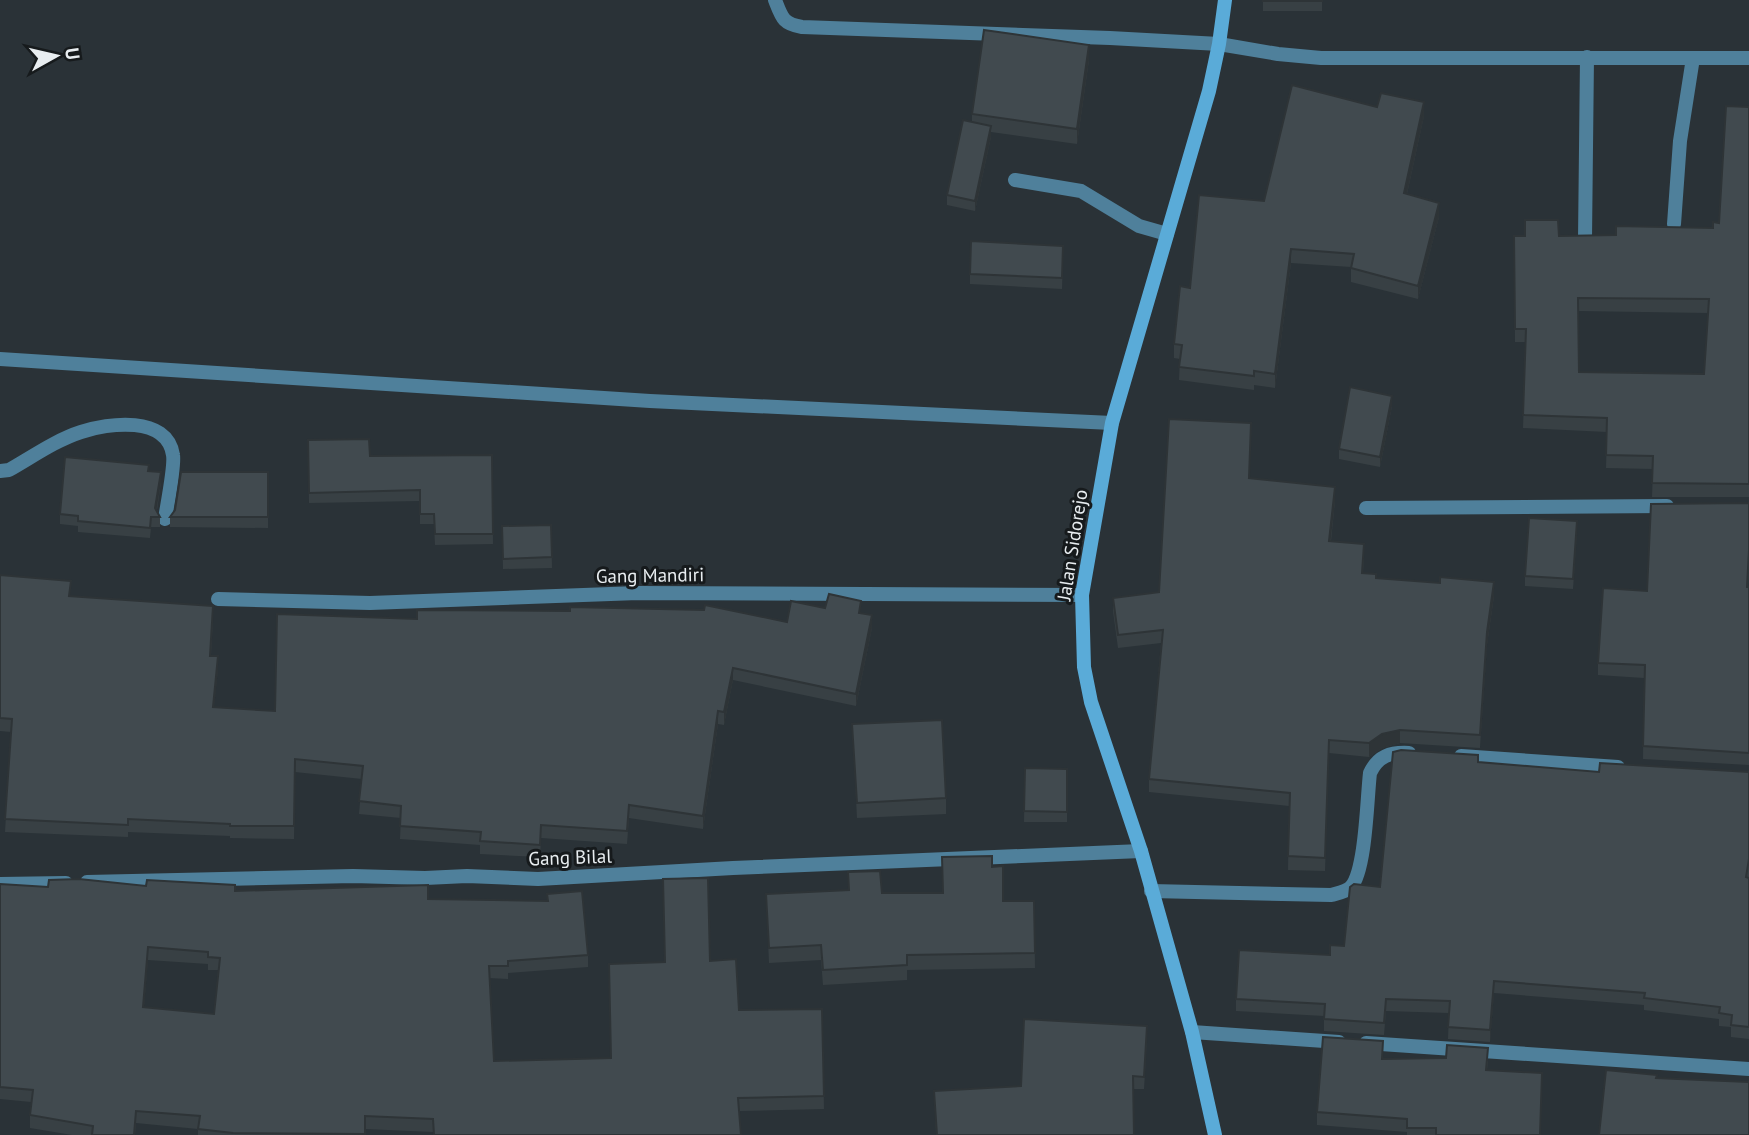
<svg xmlns="http://www.w3.org/2000/svg" width="1749" height="1135" font-family="'PT Sans',sans-serif">
	<rect width="100%" height="100%" fill="#2a3237"/>
	<g fill="none" stroke-linecap="round" stroke-linejoin="round">
		<path stroke="#4f809b" stroke-width="14" d="M775,0C782,18 783,24 802,27L1110,38L1219,44
			M1015,180L1081,191L1139,226L1167,234
			M1674,224L1680,141L1693,58
			M1585,239L1587,57"/>
		<path stroke="#4f809b" stroke-width="14" d="M1219,44L1278,54L1321,58H1749
			M0,359L650,401L1112,423
			M0,471L9,470C32,457 56,440 81,432C108,423 167,415 173,455C175,466 167,505 165,519
			M1366,508L1667,506
			M218,599L370,603L638,593L1082,595
			M1461,756L1618,767
			M87,882L353,876L425,878L467,876L538,879L733,868L1141,851
			M0,884L66,883
			M1151,891L1331,895C1338,893 1346,892 1351,887C1366,870 1367,797 1370,773C1378,756 1390,752 1409,753
			M1192,1032L1339,1042
			M1366,1043L1749,1069"/>
		<path stroke="#5aabd8" stroke-width="14" d="M1215,1135L1192,1032L1141,851L1091,702L1084,667L1082,595L1112,423L1209,91L1219,44L1225,0"/>
	</g>
	<path fill="#384044" fill-rule="evenodd" d="M1263,0H1322V11H1263Z
		M1089,60L1077,144L991,132V137L975,211L947,205V195L972,122V114Z
		M1377,107L1424,116L1407,194L1439,217L1418,299L1351,282V267L1291,263L1275,388L1254,385V390L1179,380L1180,359L1174,358V344L1190,288L1264,201Z
		M1749,107V497H1652L1653,469L1606,468L1607,432L1523,428L1526,342H1515L1514,236L1616,235L1713,228L1719,223ZM1578,311L1708,313L1704,374L1579,372Z
		M1063,256L1062,289L970,284V274Z
		M1392,406L1380,467L1339,459V449Z
		M1251,436L1249,478L1335,501L1331,541L1364,557L1363,573L1376,578L1494,596L1487,645L1480,748L1400,743L1382,748L1369,757L1329,753L1325,871L1288,870L1289,806L1149,792V779L1161,643L1118,648L1113,611V598L1159,592Z
		M308,440L370,456L492,455L493,544L435,545L434,524H420V501L309,503Z
		M149,471L161,482L157,510L160,517V527H151L150,538L78,532V526L60,524V514Z
		M268,472V528L170,527V517L175,510Z
		M1749,503V562L1748,587H1749V765L1643,759L1644,678L1598,675V663L1647,591Z
		M551,525L552,568L503,569L502,526Z
		M1577,531L1573,589L1525,586V576Z
		M0,575L70,596L213,619L211,656L218,669L214,707L275,711L417,619L787,622L825,608L861,613L872,628L856,706L733,680L724,725L718,724L703,829L629,818L627,844L541,838L540,857L480,854V845L400,839L401,818L359,814L362,779L295,772L294,839L230,838V836L128,832V837L5,832L11,732L0,731Z
		M852,724L946,798V814L857,818Z
		M1478,762L1599,772H1749V1039L1731,1037V1027L1719,1026V1019L1644,1010V1005L1494,993L1490,1042L1448,1039L1449,1013L1386,1011L1384,1035L1324,1031V1016L1236,1011V999L1330,955L1344,946L1380,887Z
		M1025,768L1067,769V822H1024Z
		M992,867L1003,901H1034L1035,968L907,970V980L823,985L821,960L769,963L766,894L848,890V872L882,893H942Z
		M0,884L48,887L235,891L428,899L547,901V894L588,955V967L508,973V979L489,978L494,1061L611,1058L710,961L739,1010L822,1009L824,1109L739,1111L741,1135H433V1132L365,1129V1135H198V1129L136,1123L135,1135H72L30,1128V1115L31,1102L0,1099ZM148,960L208,964V970H218L214,1014L144,1007Z
		M1147,1038L1144,1089H1133L1134,1135H936L934,1091L1021,1086Z
		M1383,1059L1488,1061L1487,1070L1540,1135H1407V1132L1317,1125V1112Z"/>
	<path fill="#2e3437" d="M1089,45V60L1077,144V129Z
		M1424,102V116L1404,207V193Z
		M991,126V137L975,211V201Z
		M1439,203V217L1418,299V286Z
		M1291,249V263L1275,388V374Z
		M1392,396V406L1380,467V457Z
		M161,472V482L155,518V508Z
		M1335,487V501L1329,554V541Z
		M1494,582V596L1487,645L1480,748L1487,632Z
		M872,615V628L856,706V694Z
		M218,656V669L213,719V707Z
		M733,668V680L724,725V712Z
		M718,711V724L703,829V816Z
		M1400,730V743L1382,748L1369,757V743L1382,734Z
		M148,947V960L143,1020V1007Z
		M1494,981V993L1490,1042V1030Z"/>
	<path fill="#414a4f" stroke="#2e3437" stroke-width="2" fill-rule="evenodd" d="M1263,0H1322V1H1263Z
		M984,30L1089,45L1077,129L972,114Z
		M1292,85L1377,107L1381,93L1424,102L1404,193L1439,203L1418,286L1351,268L1354,254L1291,249L1275,374L1254,371V376L1179,367L1182,345L1174,344L1180,286L1190,288L1199,195L1264,201Z
		M1726,106L1749,107V484L1652,483L1653,456L1606,455L1607,418L1523,415L1526,329H1515L1514,236H1525V220H1558L1559,236L1616,235V226L1713,228V222L1719,223ZM1578,298L1709,299L1704,374L1579,372Z
		M963,120L991,126L975,201L947,195Z
		M971,241L1063,246L1062,278L970,274Z
		M1350,387L1392,396L1380,457L1339,449Z
		M1169,419L1251,423L1249,478L1335,487L1329,541L1364,544L1362,573L1376,574V578L1440,583V577L1494,582L1487,632L1480,735L1400,730L1382,734L1369,743L1329,740L1325,858L1288,856L1290,793L1149,779L1163,630L1118,635L1113,598L1159,592Z
		M369,439L370,456L492,455L493,534H435L434,514H420V490L309,493L308,440Z
		M65,457L149,465L148,471L161,472L155,508L160,517H151L150,528L78,521V516L60,514Z
		M181,472H268V517H170L175,510Z
		M1749,503V550L1747,587H1749V753L1643,746L1645,665L1598,663L1603,588L1647,591L1651,504Z
		M1529,518L1577,521L1573,579L1525,576Z
		M551,525L552,557L503,559L502,526Z
		M0,575L71,581L69,596L213,606L210,656H218L213,707L275,711L277,614L417,619V610L570,611V607L704,610L705,605L787,622L791,601L825,608L829,594L861,601L859,613L872,615L856,694L733,668L724,712L718,711L703,816L629,805L627,831L541,825L540,845L480,841L481,832L400,826L401,806L359,801L363,766L295,759L294,826H230V824L128,819V825L5,819L12,719L0,718Z
		M942,720L946,798L857,803L852,724Z
		M1401,750L1478,755V762L1599,772L1600,763L1749,772V859L1746,877L1749,878V1027L1731,1025L1732,1015L1719,1013L1720,1007L1644,998L1645,993L1494,981L1490,1030L1448,1027L1450,1001L1386,999L1384,1023L1324,1019L1325,1004L1236,999L1239,950L1330,955V945L1344,946L1350,887L1354,884L1380,887L1393,752Z
		M1025,768L1067,769V812L1024,811Z
		M992,856V867L1003,866V901H1034L1035,953L907,955V965L823,970L821,945L769,948L766,894L849,890L848,872L880,871L882,893H943L942,857Z
		M708,878L710,961L736,959L739,1010L822,1009L824,1096L738,1098L741,1135H434L433,1119L365,1116V1134L233,1133L198,1129L200,1116L136,1111L134,1135H92L93,1126L30,1115L33,1090L0,1087V884L48,887L49,880L79,879L146,886L147,880L235,885V891L428,885V899L548,901L547,894L582,891L588,955L508,961V966H489L494,1061L611,1058L609,964L665,962L663,879ZM148,947L208,952V957L220,958L214,1014L143,1007Z
		M1024,1019L1147,1026L1144,1077L1133,1076L1134,1135H937L934,1091L1021,1086Z
		M1323,1037L1383,1041L1382,1059L1446,1058L1447,1045L1488,1048L1486,1070L1542,1073L1540,1135H1436V1128H1407V1119L1317,1112Z
		M1606,1070L1657,1075L1656,1078L1749,1082V1135H1599Z"/>
	<g text-anchor="middle" stroke-width="6" stroke-linejoin="round" paint-order="stroke">
		<g font-size="19" fill="#e8edf0" stroke="#161a1c">
			<text transform="translate(1072 545) rotate(-81)" y="7">Jalan Sidorejo</text>
			<text transform="translate(650 575) rotate(-1)" y="7">Gang Mandiri</text>
			<text transform="translate(570 857) rotate(-2)" y="7">Gang Bilal</text>
		</g>
	</g>
	<g transform="translate(56 56) rotate(82)" stroke="#161a1c" stroke-width="5" paint-order="stroke">
	<path d="M0-5L12 26L0 18L-12 26Z" fill="#e8edf0"/>
	<text y="-10" font-size="19" font-weight="bold" text-anchor="middle" fill="#e8edf0">U</text>
	</g>
</svg>
